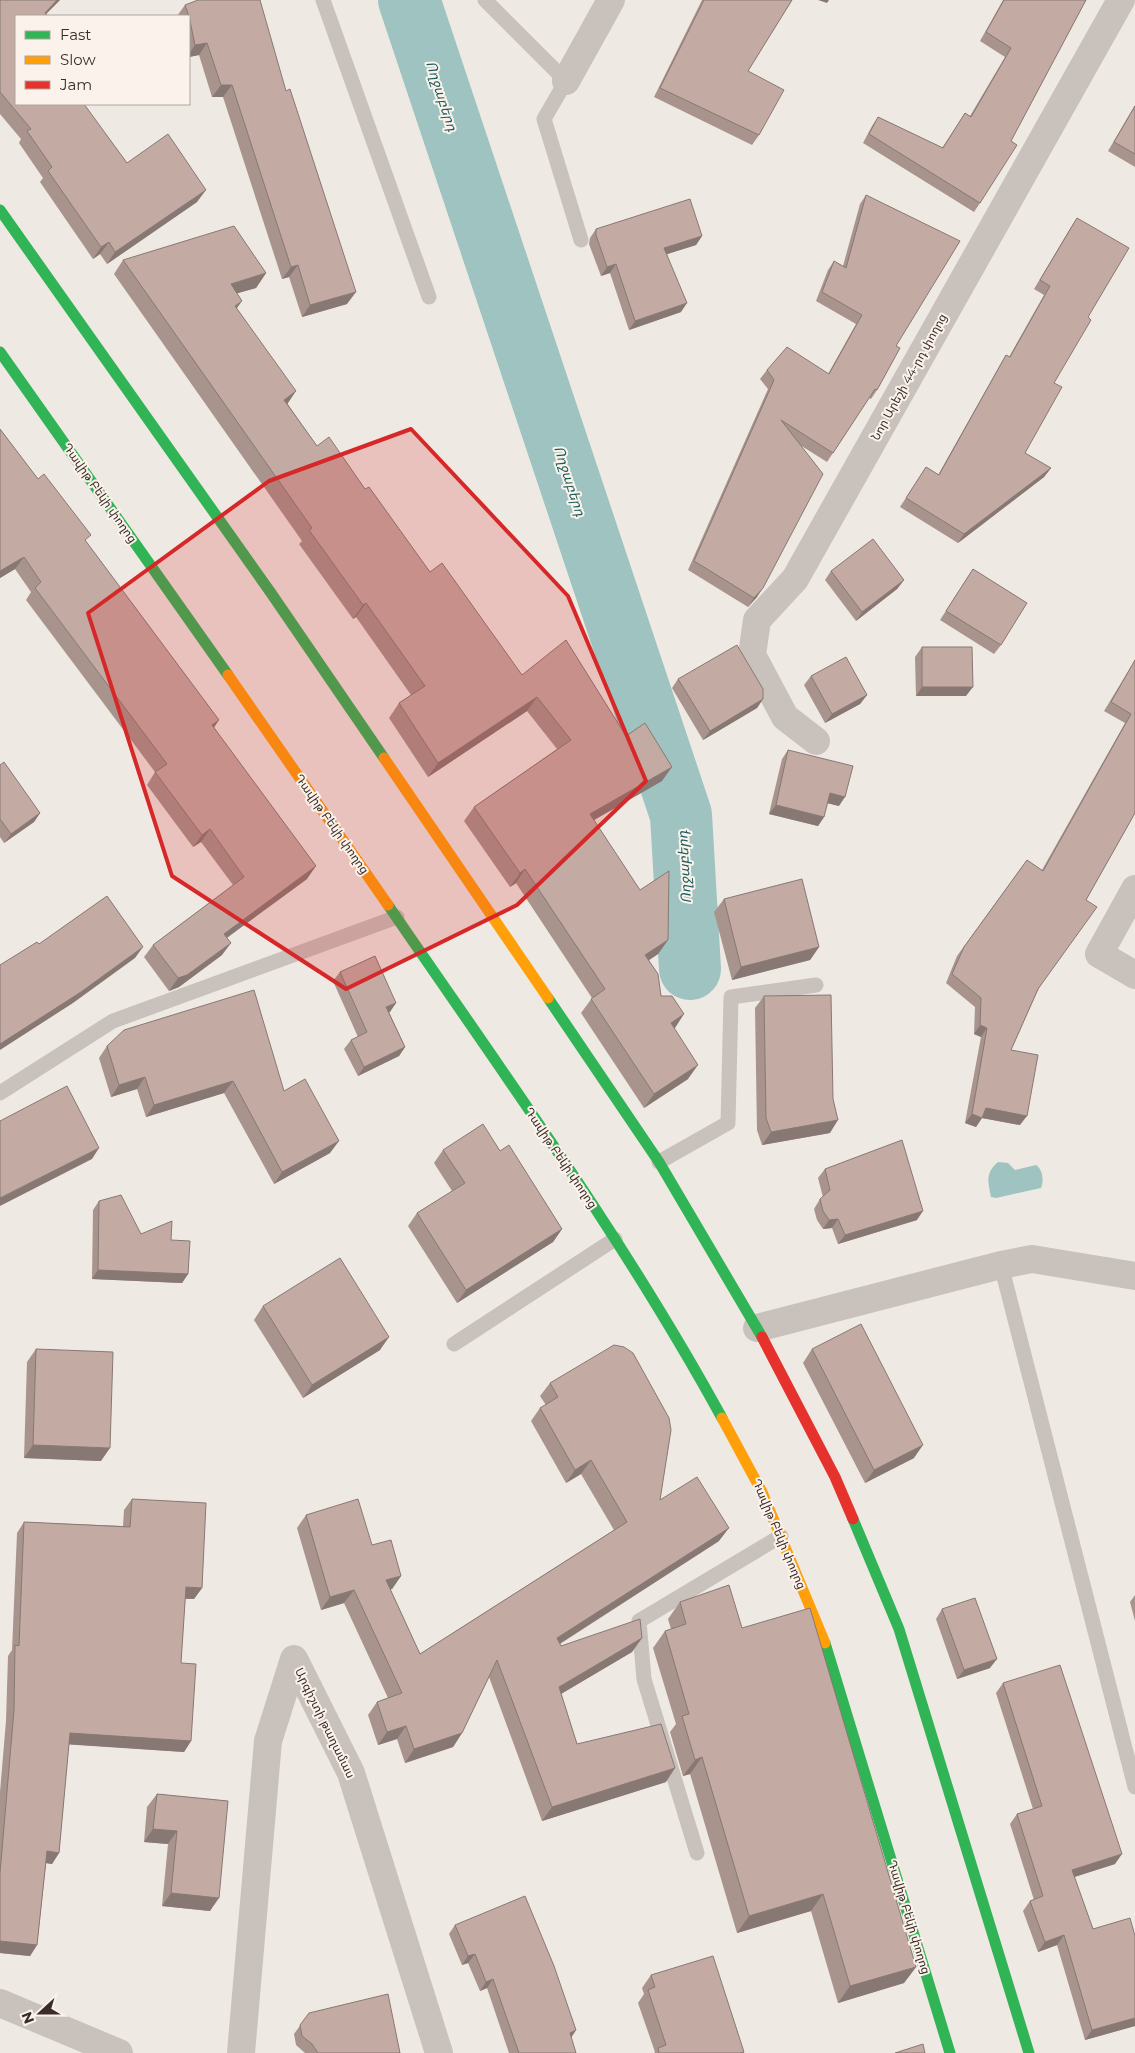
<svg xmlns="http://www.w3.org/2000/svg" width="1135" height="2053" font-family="Montserrat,'Noto Sans Armenian',sans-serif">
	<rect width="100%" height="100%" fill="#efe9e3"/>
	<path fill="#9ec3c1" d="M998,1162L1008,1163L1015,1170L1036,1165C1043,1170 1044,1180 1041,1188L996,1198L991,1197C988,1182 985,1173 998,1162Z"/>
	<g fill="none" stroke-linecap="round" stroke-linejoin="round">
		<path stroke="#9ec3c1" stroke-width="62" d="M409,0L681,815L690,969"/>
		<path stroke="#c8c1bc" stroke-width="15" d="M323,0L429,297
			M485,0L566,81L544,119L581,240
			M0,1093L113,1021L397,917
			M659,1162L728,1123L731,997L816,985
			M1001,1265L1135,1787
			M454,1344L615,1239
			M697,1853L644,1679L639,1621L781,1536"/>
		<path stroke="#c8c1bc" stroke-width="28" d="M566,81L611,0
			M816,741L785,717L752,655L757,620L795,579L1121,0
			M1135,889L1099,954L1135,975
			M757,1328L1001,1265L1032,1259L1135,1276
			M0,2003L119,2053
			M241,2053L268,1741L294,1659L351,1773L439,2053"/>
		<path stroke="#30b455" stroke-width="11" d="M0,210L271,593L384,758
			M0,352L228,675
			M388,905C503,1073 624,1239 722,1418
			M548,998L659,1162L762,1337
			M853,1519L899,1629L1029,2053
			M825,1643L950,2053"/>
		<path stroke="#ff9f0a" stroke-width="11" d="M228,675L388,905
			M384,758L548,998
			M722,1418L762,1492L825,1643"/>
		<path stroke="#e5322d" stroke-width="11" d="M762,1337L835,1477L853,1519"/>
	</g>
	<path fill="#a8938d" d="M0,0H60L46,14L16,16L127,163L197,202L107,264L100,254L93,259L40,182L43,178L19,143L21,139L0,114Z
		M702,0H792L748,71L759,135L752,145L654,97Z
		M1003,0H1086L1011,141L980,203L974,212L863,143L872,126L878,117L942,148L965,113L970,116L1005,57L980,41Z
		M185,5L286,91L347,304L302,317L289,277L282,279L223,97H212L199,55L189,57V16H177Z
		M1135,105V167L1108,151Z
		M866,195L896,346L877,390L871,399L869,398L827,462L800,445L757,597L748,607L688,570L768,389L760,379L767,370L828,374L856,324L816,301L828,270L834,261L843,266L860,204Z
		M1077,218L1088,317L1054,383L1025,453L1051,468L1044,477L958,543L900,507L926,467L938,475L1000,365L1006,355L1009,357L1044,295L1034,289L1071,227Z
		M596,229L702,236L696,245L667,254L681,312L629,330L610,273L601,276L589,244L590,238Z
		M123,260L266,273L256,288L237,293V308L287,403L317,446L365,489L430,572L522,675L626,736L662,781L594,820L668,940L658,954L649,960L661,996L674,1029L688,1079L644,1108L581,1013L592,998L516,883L510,887L464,821L474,807L557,749L527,711L428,777L389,718L399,703L411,695L356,617L353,619L299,544L302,541L114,274Z
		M0,429L86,542L214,727L307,879L227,938L222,955L179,987L169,991L144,957L153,945L233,885L201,842L193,847L147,785L155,772L26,600L31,592L15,569L0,578Z
		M973,569L1001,645L994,654L940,620Z
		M831,571L904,580L897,589L856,621L825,580Z
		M922,647L966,696H916L915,657Z
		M1135,660V813L1086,900L1038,990L1011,1050L1020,1125L982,1118L976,1127L965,1123L981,1037L974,1034L975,1007L946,983L957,956L1027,860L1042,870L1125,723L1104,711Z
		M811,676L867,695L860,704L825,723L804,685Z
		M678,679L763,699L757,708L703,740L672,688Z
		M788,750L839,806L827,803L824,817L818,826L769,814L782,759Z
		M0,765L40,813L34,822L4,843L0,837Z
		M724,899L819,947L810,960L732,980L714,912Z
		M340,972L396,1003L389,1012L405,1047L399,1056L358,1076L344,1049L351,1040L358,1037L333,981Z
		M764,996L830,1133L762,1145L757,1130L755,1008Z
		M107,1046L284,1091L330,1153L274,1184L224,1093L146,1117L137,1089L111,1097L99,1058Z
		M443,1150L500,1151L562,1229L553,1242L457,1303L408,1226L417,1213L452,1191L434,1163Z
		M825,1169L917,1220L838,1244L832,1228L823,1229L817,1220L814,1209L820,1199L823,1197L818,1178Z
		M99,1201L141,1234L171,1240L188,1274L182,1283L92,1279L93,1210Z
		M263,1306L380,1350L303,1398L254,1320Z
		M36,1349L101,1461L24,1458L27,1362Z
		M812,1349L914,1458L865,1483L803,1363Z
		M550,1383L660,1500L719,1541L560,1644L561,1646L642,1638L632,1652L561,1694L577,1744L666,1782L542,1821L489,1677L462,1733L453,1747L405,1763L397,1739L378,1745L368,1715L377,1702L388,1698L344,1603L321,1610L297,1528L306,1515L372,1545L401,1576L392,1589H390L420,1654L614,1530L581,1474L566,1483L531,1421L540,1408L546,1405L540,1396Z
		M132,1499L202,1588L194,1599H185L181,1663L191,1741L184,1752L69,1744L59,1853L52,1864L46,1863L37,1945L30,1956L0,1953V1792L6,1721L8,1656L12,1650L17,1533L24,1522L123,1526L124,1510Z
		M1135,1595V1621L1130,1602Z
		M680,1602L742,1628L916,1967L904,1983L838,2003L811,1911L737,1933L690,1774L683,1776L670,1732L676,1724L653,1648L665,1631L671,1629L668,1619Z
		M942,1609L990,1668L957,1679L936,1619Z
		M1003,1683L1115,1864L1074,1877L1093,1929L1135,2026L1085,2040L1057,1945L1038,1952L1023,1911L1030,1901L1034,1900L1010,1824L1017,1814L1033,1809L996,1693Z
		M157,1794L228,1801L210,1911L162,1906L168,1844L144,1842L147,1807Z
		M455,1925L576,2030L571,2038L576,2053H509L487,1988L480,1991L468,1963L462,1965L449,1934Z
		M651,1975L744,2052L743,2053H654L655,2052L638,2003L644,1994L642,1988Z
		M309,2013L400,2053H305L296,2045L294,2034Z"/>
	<path fill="#887873" d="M57,0H60L44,16L45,13Z
		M818,0H829L827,3Z
		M207,43L199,55L189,57V54L195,45Z
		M221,85H232L223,97H212Z
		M206,190L197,202L107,264L115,252Z
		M702,236L696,245L658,257L664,248Z
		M109,242L100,254L93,259L101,247Z
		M616,264L610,273L601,276L607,267Z
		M298,265L289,277L282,279L291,267Z
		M266,273L256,288L221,298L231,284Z
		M356,292L347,304L302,317L310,305Z
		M242,301L232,315L235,306Z
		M687,303L681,312L629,330L635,321Z
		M296,391L286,406L284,400Z
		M1051,468L1044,477L958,543L964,534Z
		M24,557L15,569L0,578V571Z
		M904,580L897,589L856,621L862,612Z
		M763,588L757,597L748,607L754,598Z
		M366,603L356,617L353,619L363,605Z
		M922,687H973L966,696H916Z
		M867,695L860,704L825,723L832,714Z
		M537,697L527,711L428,777L438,763Z
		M763,699L757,708L703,740L710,731Z
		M219,720L211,732L212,725Z
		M672,767L662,781L580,828L590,814Z
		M830,793L845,797L839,806L823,802Z
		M776,805L824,817L818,826L769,814Z
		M40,813L34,822L4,843L11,834Z
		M210,829L201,842L193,847L202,835Z
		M316,866L307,879L215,946L224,934Z
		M525,869L516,883L510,887L520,873Z
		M668,940L658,954L636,969L645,955Z
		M231,943L222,955L179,987L169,991L178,978Z
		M143,947L135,958L73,1003L0,1050V1044Z
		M819,947L810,960L732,980L741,967Z
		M396,1003L390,1012L380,1016L386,1007Z
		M684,1014L675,1028L661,1038L671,1023Z
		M980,1025L987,1028L981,1037L974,1034Z
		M405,1047L399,1056L358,1076L364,1067Z
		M698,1065L688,1079L644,1108L654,1094Z
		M145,1077L137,1089L111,1097L119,1085Z
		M233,1081L224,1093L146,1117L154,1105Z
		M986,1108L1027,1116L1020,1125L982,1118L976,1127L965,1123L972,1114Z
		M838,1120L830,1133L762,1145L771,1132Z
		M339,1141L330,1153L274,1184L282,1172Z
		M99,1148L92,1159L0,1206V1198Z
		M923,1211L917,1220L838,1244L845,1235Z
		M838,1219L832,1228L823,1229L829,1220Z
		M562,1229L553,1242L457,1303L466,1290Z
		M98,1270L188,1274L182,1283L92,1279Z
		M389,1337L380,1350L303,1398L312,1385Z
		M33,1445L110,1448L101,1461L24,1458Z
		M923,1445L914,1458L865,1483L874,1470Z
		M591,1460L581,1474L566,1483L575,1470Z
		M729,1528L719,1541L548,1651L557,1638Z
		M401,1576L392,1589L376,1594L386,1580Z
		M186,1587L202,1588L194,1599L178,1598Z
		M354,1590L344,1603L321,1610L330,1597Z
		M642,1638L632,1652L549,1701L559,1687Z
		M997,1659L990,1668L957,1679L964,1670Z
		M406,1726L397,1739L378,1745L387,1732Z
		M70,1733L191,1741L184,1752L62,1744Z
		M462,1733L453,1747L405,1763L414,1749Z
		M702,1757L690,1774L683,1776L695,1760Z
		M675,1768L666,1782L542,1821L552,1807Z
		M153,1829L177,1831L168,1844L144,1842Z
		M47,1851L59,1853L52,1864L39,1862Z
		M1122,1854L1115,1864L1065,1880L1072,1870Z
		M171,1893L219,1898L210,1911L162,1906Z
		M823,1894L811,1911L737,1933L749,1916Z
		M1064,1935L1057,1945L1038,1952L1045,1942Z
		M0,1941L37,1945L30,1956L0,1953Z
		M475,1954L468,1963L462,1965L468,1956Z
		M916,1967L904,1983L838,2003L850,1986Z
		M493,1979L487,1988L480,1991L486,1982Z
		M1135,2018V2026L1085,2040L1092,2030Z
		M576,2030L570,2039V2033Z"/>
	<path fill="#c3aba4" stroke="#887873" d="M0,0H57L45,13L48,16H16V104H84L127,163L168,134L206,190L115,252L109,242L101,247L48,171L52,167L27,131L31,129L0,92Z
		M198,0H260L286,91L290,89L356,292L310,305L298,265L291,267L232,85H221L207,43L195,45L189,16L185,5Z
		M704,0H792L748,71L784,90L759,135L660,88Z
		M1004,0H1086L1011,141L1017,145L980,203L869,134L878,117L943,148L965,113L971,117L1011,48L986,32Z
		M1135,106V154L1114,142Z
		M866,195L960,241L896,346L900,348L877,390L875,389L833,453L781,420L823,474L763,588L754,598L694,561L774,380L767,370L787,347L829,374L862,315L822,292L834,261L846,268Z
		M690,199L702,236L664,248L687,303L635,321L616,264L607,267L596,235V229Z
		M1077,218L1129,248L1088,317L1091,320L1054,383L1062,387L1025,453L1051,468L964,534L906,498L926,467L939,475L1006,355L1010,357L1050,286L1040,280Z
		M234,226L266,273L231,284L242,301L235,306L296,391L284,400L317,446L329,437L365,489L369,487L430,572L442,563L522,675L566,640L626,736L645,723L672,767L590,814L640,890L669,871L668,940L645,955L658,974L661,996H672L684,1014L671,1023L698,1065L654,1094L591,999L605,989L525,869L520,873L474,807L571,740L537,697L438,763L399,703L425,686L366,603L363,605L309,530L312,528L123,260Z
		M0,429L38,479L44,474L91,535L85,540L219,720L212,725L316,866L224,934L231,943L187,975L178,978L153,945L244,877L210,829L202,835L155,772L167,764L35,588L41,582L24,557L0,571Z
		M873,539L904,580L862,612L831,571Z
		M973,569L1027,603L1001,645L946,611Z
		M737,645L763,689V699L710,731L678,679Z
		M922,647H972L973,687H922Z
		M846,657L867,695L832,714L811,676Z
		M1135,660V813L1086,900L1097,907L1038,989L1011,1050L1038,1055L1027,1116L986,1108L982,1118L972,1114L987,1028L980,1025L981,998L952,974L964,947L1027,860L1043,871L1131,714L1111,702Z
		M788,750L853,766L845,797L830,793L824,817L776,805Z
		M4,762L40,813L11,834L0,819V765Z
		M802,879L819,947L741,967L724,899Z
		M107,896L143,947L81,992L0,1044V965L37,942L39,944Z
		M375,956L396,1003L386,1007L405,1047L364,1067L351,1040L367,1032L340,972Z
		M254,990L284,1091L305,1079L339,1141L282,1172L233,1081L154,1105L145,1077L119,1085L107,1046L124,1030Z
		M831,995L833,1099L838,1120L771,1132L766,1118L764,996Z
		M67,1086L99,1148L0,1198V1121Z
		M483,1124L500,1151L509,1145L562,1229L466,1290L417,1213L465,1183L443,1150Z
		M902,1140L923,1211L845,1235L838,1219L829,1220L823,1211L820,1199L830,1190L825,1169Z
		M121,1195L141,1234L172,1221L171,1240L190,1241L188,1274L98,1270L99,1201Z
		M340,1258L389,1337L312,1385L263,1306Z
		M861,1324L923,1445L874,1470L812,1349Z
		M614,1345L624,1347L633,1353L669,1418L671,1430L660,1500L697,1477L729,1528L557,1638L561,1646L640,1619L642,1638L559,1687L577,1744L661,1724L675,1768L552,1807L497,1660L462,1733L414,1749L406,1726L387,1732L377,1702L402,1693L354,1590L330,1597L306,1515L358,1499L372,1545L391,1540L401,1576L386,1580L420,1654L627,1522L591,1460L575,1470L540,1408L558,1397L550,1383Z
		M36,1349L113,1352L110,1448L33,1445Z
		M132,1499L206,1503L202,1588L186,1587L181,1663L196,1664L191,1741L70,1733L59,1853L47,1851L37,1945L0,1941V1873L14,1710L15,1645L19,1646L24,1522L130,1527Z
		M729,1585L742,1628L810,1608L916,1967L850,1986L823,1894L749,1916L702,1757L695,1760L682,1716L689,1714L665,1631L686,1624L680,1602Z
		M975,1598L997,1659L964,1670L942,1609Z
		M1060,1665L1122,1854L1072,1870L1093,1929L1130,1918L1135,1936V2018L1092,2030L1064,1935L1045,1942L1030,1901L1043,1896L1017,1814L1042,1806L1003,1683Z
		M157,1794L228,1801L219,1898L171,1893L177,1831L153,1829Z
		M525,1896L554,1966L576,2030L570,2033L576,2053H519L493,1979L486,1982L475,1954L468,1956L455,1925Z
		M713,1956L744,2052L740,2053H659L658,2048L666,2045L648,1990L655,1987L651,1975Z
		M388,1994L400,2053H318L312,2044L302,2036L300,2025L309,2013Z
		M923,2044L925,2053H895Z"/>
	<path fill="#d62828" fill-opacity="0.2" stroke="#d62828" stroke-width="4" stroke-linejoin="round" d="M411,429L568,596L646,781L517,905L346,989L172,876L88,613L269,481Z"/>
	<g text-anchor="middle" stroke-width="4" stroke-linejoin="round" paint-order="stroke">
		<g font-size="12" fill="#3a2d29" stroke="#fbf3eb">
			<text transform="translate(909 377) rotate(-61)" y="4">Նոր Արեշի 44-րդ փողոց</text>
			<text transform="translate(100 493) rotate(55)" y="4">Դավիթ Բեկի փողոց</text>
			<text transform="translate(332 824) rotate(55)" y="4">Դավիթ Բեկի փողոց</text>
			<text transform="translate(561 1158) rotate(56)" y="4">Դավիթ Բեկի փողոց</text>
			<text transform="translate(779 1534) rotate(67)" y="4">Դավիթ Բեկի փողոց</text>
			<text transform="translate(325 1723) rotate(64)" y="4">Արգիշտի թաղամաս</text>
			<text transform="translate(909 1917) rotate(73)" y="4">Դավիթ Բեկի փողոց</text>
		</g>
		<g font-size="14" font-style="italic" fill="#1c5d5e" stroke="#fbf3eb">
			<text transform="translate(442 96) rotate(72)" y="5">Ողջաբերդ</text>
			<text transform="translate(570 481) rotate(72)" y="5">Ողջաբերդ</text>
			<text transform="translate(684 867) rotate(-93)" y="5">Ողջաբերդ</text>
		</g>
	</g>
	<rect x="15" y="15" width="175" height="90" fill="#fbf3eb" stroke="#aea49d"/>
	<rect x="25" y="31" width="25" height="8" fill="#30b455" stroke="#aea49d"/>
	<text x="60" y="40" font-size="15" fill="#3a2d29">Fast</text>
	<rect x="25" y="56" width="25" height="8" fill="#ff9f0a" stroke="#aea49d"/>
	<text x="60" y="65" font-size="15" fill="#3a2d29">Slow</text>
	<rect x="25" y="81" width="25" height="8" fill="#e5322d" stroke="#aea49d"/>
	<text x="60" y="90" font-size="15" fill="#3a2d29">Jam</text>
	<g transform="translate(40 2013) rotate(249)" stroke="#fbf3eb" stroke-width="4" paint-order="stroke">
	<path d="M0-4L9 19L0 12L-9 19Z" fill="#3a2d29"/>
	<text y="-8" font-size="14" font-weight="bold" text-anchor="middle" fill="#3a2d29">N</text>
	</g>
</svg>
